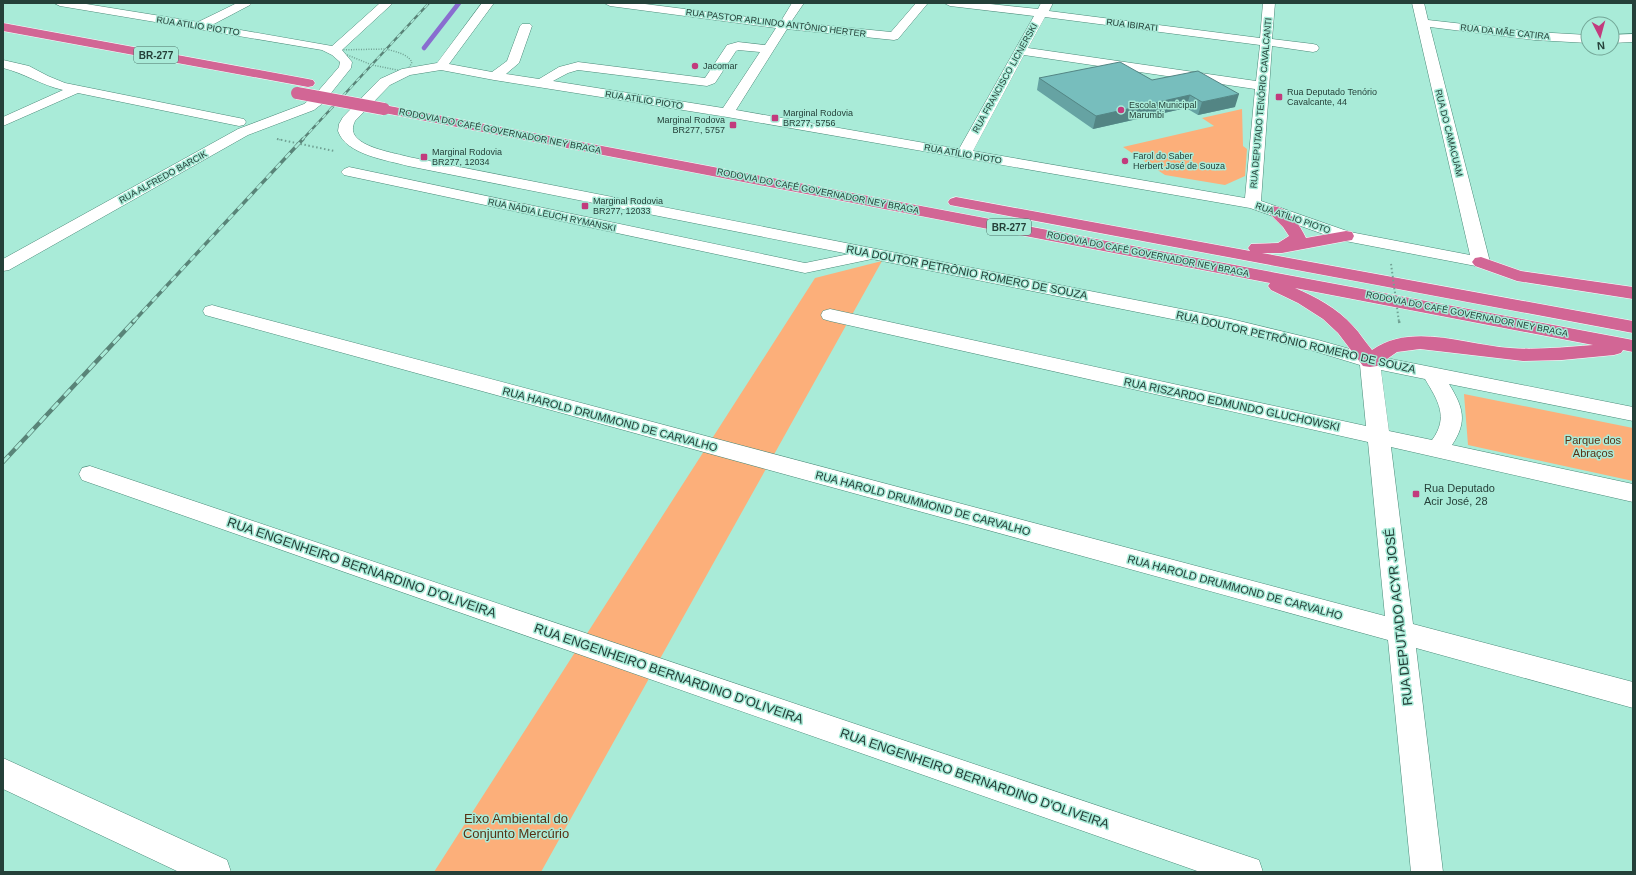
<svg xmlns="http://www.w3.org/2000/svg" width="1636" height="875" font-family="Arial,sans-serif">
	<rect width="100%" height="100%" fill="#a9ebd8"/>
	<path fill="#fcaf7a" d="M1242,109L1243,146L1247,149L1245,176L1225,185L1165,175L1123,147L1214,126L1202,118Z
		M882,261L541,872H434L815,278Z
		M1464,394L1633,428V481L1468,445Z"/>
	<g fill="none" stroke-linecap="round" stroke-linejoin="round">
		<path stroke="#896dd0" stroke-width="4.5" d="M424,48L459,3"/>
		<g stroke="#4b8a79" stroke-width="1">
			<path id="minor" d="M54,3H80L198,22L237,3H252L250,5L212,25L332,46L380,3H393L342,50L352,62L351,68L323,103L314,110L248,135L9,270L3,271V259L238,129L304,104L313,97L339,67L340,62L332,55L322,50L60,6Z
				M482,3H494L449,64L492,72L507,61L520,26L522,24H530L532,26L519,63L506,74L539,79L559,67L578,62L705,78L727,45L738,42L765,45L776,28L610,6L604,3H637L781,21L792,3H804L791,22L891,32L916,3H928L898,39L894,40L787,29L736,110L959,149L1034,16L950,6L944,3H981L1038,9L1041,3H1053L1049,11L1260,38L1263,3H1275L1272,39L1313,44L1317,45L1319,48L1317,51L1313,52L1272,46L1261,201L1350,232L1470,255L1412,3H1424L1428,20L1535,32L1588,35V43L1535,40L1430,27L1490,262L1487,266L1481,267L1340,240L1250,208L727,117L494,80L441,70L410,75L390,85L355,121C353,125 352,130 354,134C361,148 395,153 409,157L1227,318L1318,340L1371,355L1633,407V421L1449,384C1463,407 1468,421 1452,445L1633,484V502L1391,447L1413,624L1633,682V708L1416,648L1443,872H1411L1388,640L205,315L203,311L205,307L212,305L219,307L1385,616L1368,442L830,321L823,319L821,315L823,311L830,309L1366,426L1360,365L1314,351L1227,330L872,259L805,273L344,175L341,172L344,169L349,167L805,263L849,254L408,166C387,160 346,155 338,131L339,124L343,117L380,79L402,69L437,63ZM1045,17L1260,45L1256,81L1028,48ZM738,50L760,52L723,108L553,81L568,73L578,70L707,86L715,83L736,51ZM1024,55L1255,89L1245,198L973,151ZM1381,370L1425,379C1438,401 1449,417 1432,440L1389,431Z
				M1633,34V42L1612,43V35Z
				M3,60L29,66L48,76L65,83L239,118L244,119L246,122L244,125L239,126L78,93L3,126V117L63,90C41,85 24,73 3,68Z
				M90,466L1247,856L1259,860L1263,872H1200L82,480L79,474L82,468Z
				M3,758L227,860L231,872H179L3,789Z"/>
		</g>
		<g stroke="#fff" stroke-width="1">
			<path id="highway" d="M3,23L308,79L313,80L315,83L313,86L308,87L3,31Z
				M384,105L1633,340V352L1623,350L1621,353L1614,355L1562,360L1523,361L1420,349L1397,352L1377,366L1370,367L1363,366L1338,333L1323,319L1298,303L1271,290L1268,286L1270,283L379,112L377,109L379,106ZM1295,288L1593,345C1565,347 1537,350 1510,348C1466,345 1412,322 1372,350C1365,342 1360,333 1353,326C1337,308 1316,297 1295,288Z
				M956,197L1250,251L1248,248L1251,244L1278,243L1289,236L1283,227L1266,210L1268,207C1285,202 1300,225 1306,238L1346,231L1352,232L1354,236L1352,240L1346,241L1282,253H1262L1633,321V333L950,205L948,202L950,199Z
				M1481,257L1521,271L1633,287V299L1517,281L1475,266L1472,262L1475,258Z"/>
		</g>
		<path stroke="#70a193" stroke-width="1.5" stroke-dasharray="1 1.5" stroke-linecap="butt" d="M386,49C396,52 406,53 412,62L407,72L372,65L335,50Z
			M277,139L281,140"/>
		<path stroke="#70a193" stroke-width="2" stroke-dasharray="1.5 2.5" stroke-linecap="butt" d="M277,139L334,151"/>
		<use href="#minor" fill="#fff" fill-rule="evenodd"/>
		<use href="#highway" fill="#d26695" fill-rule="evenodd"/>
		<g stroke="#598478" stroke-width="2.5">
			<path id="rail-far2" d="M302,140L429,3"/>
		</g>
		<g stroke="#598478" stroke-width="3.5">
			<path id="rail-far1" d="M133,322L303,139"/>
		</g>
		<g stroke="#598478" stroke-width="4.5">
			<path id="rail" d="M3,462L134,321"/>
		</g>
		<use href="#rail-far2" stroke="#a9ebd8" stroke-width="1.5" stroke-dasharray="5" stroke-linecap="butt"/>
		<use href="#rail-far1" stroke="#a9ebd8" stroke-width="2.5" stroke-dasharray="7" stroke-linecap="butt"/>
		<use href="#rail" stroke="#a9ebd8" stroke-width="3" stroke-dasharray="9" stroke-linecap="butt"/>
		<g stroke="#fff" stroke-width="13" stroke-linecap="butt">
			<path id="highway-bridge" d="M297,93L384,109"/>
		</g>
		<path stroke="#70a193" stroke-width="2" stroke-dasharray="1.5 2.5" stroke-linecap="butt" d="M1391,264L1399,322"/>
		<path stroke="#70a193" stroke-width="2.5" stroke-dasharray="2 3" stroke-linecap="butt" d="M1399,321L1400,326"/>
		<use href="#highway-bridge" stroke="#d26695" stroke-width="12"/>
	</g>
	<path fill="#66a3a3" d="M1039,78L1152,80L1235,107L1198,115L1186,108L1093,129L1037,90Z"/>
	<path fill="#538584" d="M1239,94L1235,107L1198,115L1202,102Z
		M1190,95L1186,108L1093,129L1096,116Z"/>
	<path fill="#77bebd" stroke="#538584" d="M1120,62L1152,80L1198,71L1239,94L1202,102L1190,95L1096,116L1039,78Z"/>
	<g fill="#c23b7d" stroke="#a9ebd8" stroke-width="1.5">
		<circle cx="695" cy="66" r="4"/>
		<rect x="1275" y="93" width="8" height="8" rx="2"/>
		<circle cx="1121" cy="110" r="4"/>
		<rect x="771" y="114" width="8" height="8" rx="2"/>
		<rect x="729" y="121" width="8" height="8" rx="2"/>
		<rect x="420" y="153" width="8" height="8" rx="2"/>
		<circle cx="1125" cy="161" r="4"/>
		<rect x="581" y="202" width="8" height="8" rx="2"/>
		<rect x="1412" y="490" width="8" height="8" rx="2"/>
	</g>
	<g text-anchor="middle" stroke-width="3" stroke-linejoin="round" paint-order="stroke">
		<g font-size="9" fill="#254039" stroke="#a9ebd8">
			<text transform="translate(776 23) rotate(7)" y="3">RUA PASTOR ARLINDO ANTÔNIO HERTER</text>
			<text transform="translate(1132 25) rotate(7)" y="3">RUA IBIRATI</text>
			<text transform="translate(198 26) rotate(9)" y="3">RUA ATILIO PIOTTO</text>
			<text transform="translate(1505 32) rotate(6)" y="3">RUA DA MÃE CATIRA</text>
			<text transform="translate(1005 78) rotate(-61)" y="3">RUA FRANCISCO LICNERSKI</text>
			<text transform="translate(644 100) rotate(9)" y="3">RUA ATÍLIO PIOTO</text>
			<text transform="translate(1261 103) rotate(-85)" y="3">RUA DEPUTADO TENÓRIO CAVALCANTI</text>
			<text transform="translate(500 131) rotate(11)" y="3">RODOVIA DO CAFÉ GOVERNADOR NEY BRAGA</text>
			<text transform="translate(1449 133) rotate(76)" y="3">RUA DO CAMACUAM</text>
			<text transform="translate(963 154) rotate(10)" y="3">RUA ATÍLIO PIOTO</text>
			<text transform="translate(163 177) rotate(-29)" y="3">RUA ALFREDO BARCIK</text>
			<text transform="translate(818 191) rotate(11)" y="3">RODOVIA DO CAFÉ GOVERNADOR NEY BRAGA</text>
			<text transform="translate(552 215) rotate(12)" y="3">RUA NÁDIA LEUCH RYMANSKI</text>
			<text transform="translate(1293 218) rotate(19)" y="3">RUA ATÍLIO PIOTO</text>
			<text transform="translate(1148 254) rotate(11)" y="3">RODOVIA DO CAFÉ GOVERNADOR NEY BRAGA</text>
			<text transform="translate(1467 314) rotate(11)" y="3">RODOVIA DO CAFÉ GOVERNADOR NEY BRAGA</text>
		</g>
		<g font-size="9" fill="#254039" stroke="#a9ebd8" text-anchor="start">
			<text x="703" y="69">Jacomar</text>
			<text x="1287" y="95">Rua Deputado Tenório<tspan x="1287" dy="10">Cavalcante, 44</tspan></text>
			<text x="1129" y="108">Escola Municipal<tspan x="1129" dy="10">Marumbi</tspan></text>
			<text x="783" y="116">Marginal Rodovia<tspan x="783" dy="10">BR277, 5756</tspan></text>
			<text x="725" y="123" text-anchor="end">Marginal Rodova<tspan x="725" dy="10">BR277, 5757</tspan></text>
			<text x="432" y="155">Marginal Rodovia<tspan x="432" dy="10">BR277, 12034</tspan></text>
			<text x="1133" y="159">Farol do Saber<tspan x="1133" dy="10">Herbert José de Souza</tspan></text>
			<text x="593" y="204">Marginal Rodovia<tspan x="593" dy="10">BR277, 12033</tspan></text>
		</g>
		<g fill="#a9ebd8" stroke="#4d7369" stroke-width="1">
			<rect x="134" y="47" width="44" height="16" rx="3"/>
			<rect x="987" y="219" width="44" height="16" rx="3"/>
		</g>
		<g font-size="10" font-weight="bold" fill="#254039">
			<text x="156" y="59">BR-277</text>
			<text x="1009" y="231">BR-277</text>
		</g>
		<g font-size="11" fill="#254039" stroke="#a9ebd8">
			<text transform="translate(967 272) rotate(11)" y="4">RUA DOUTOR PETRÔNIO ROMERO DE SOUZA</text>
			<text transform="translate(1296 342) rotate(13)" y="4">RUA DOUTOR PETRÔNIO ROMERO DE SOUZA</text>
			<text transform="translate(1232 404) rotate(12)" y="4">RUA RISZARDO EDMUNDO GLUCHOWSKI</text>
			<text transform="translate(610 419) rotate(15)" y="4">RUA HAROLD DRUMMOND DE CARVALHO</text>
			<text transform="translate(923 503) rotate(15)" y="4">RUA HAROLD DRUMMOND DE CARVALHO</text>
			<text transform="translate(1235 587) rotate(15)" y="4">RUA HAROLD DRUMMOND DE CARVALHO</text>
		</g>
		<g font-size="11" fill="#583114" stroke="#a9ebd8">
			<text x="1593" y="444">Parque dos<tspan x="1593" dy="13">Abraços</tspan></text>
		</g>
		<g font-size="11" fill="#254039" stroke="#a9ebd8" text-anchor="start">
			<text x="1424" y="492">Rua Deputado<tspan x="1424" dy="13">Acir José, 28</tspan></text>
		</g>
		<g font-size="13" fill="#254039" stroke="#a9ebd8">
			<text transform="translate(362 567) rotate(19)" y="5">RUA ENGENHEIRO BERNARDINO D'OLIVEIRA</text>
			<text transform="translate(1398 617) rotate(-96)" y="5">RUA DEPUTADO ACYR JOSÉ</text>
			<text transform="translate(669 673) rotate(19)" y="5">RUA ENGENHEIRO BERNARDINO D'OLIVEIRA</text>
			<text transform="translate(975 778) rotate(19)" y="5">RUA ENGENHEIRO BERNARDINO D'OLIVEIRA</text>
		</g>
		<g font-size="13" fill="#583114" stroke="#a9ebd8">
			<text x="516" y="823">Eixo Ambiental do<tspan x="516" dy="15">Conjunto Mercúrio</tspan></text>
		</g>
	</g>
	<rect width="1636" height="875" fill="none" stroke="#254039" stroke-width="8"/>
	<g transform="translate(1600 36) rotate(174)"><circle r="19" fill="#a9ebd8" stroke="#74a798"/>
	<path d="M0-3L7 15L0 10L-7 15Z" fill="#c23b7d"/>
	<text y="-6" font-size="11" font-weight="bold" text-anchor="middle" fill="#254039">N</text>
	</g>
</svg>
